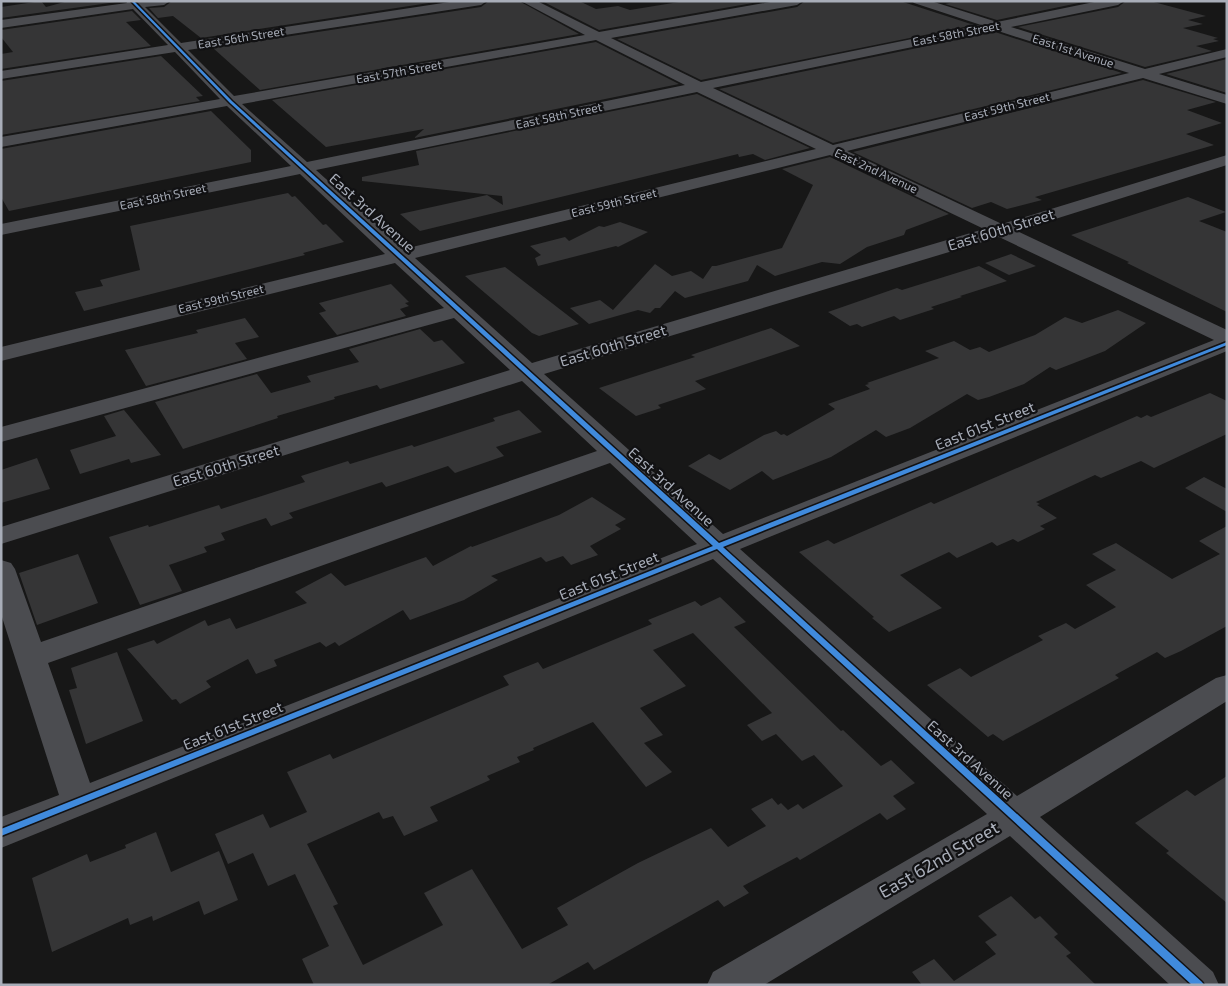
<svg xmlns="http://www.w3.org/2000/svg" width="1228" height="986" font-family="'Exo 2',sans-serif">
	<rect width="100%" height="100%" fill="#171717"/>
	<path fill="#353536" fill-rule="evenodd" d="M41,1L46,7L68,1H124L1,18V7Z
		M172,1H442L201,38L173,16L158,18L149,8L164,7Z
		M489,1H519L579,34L260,90L213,48L481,7Z
		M542,1H579L596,9L618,6L630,10L685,1H764L599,30Z
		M805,1H900L974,25L701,80L617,39L797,7Z
		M958,1H1088L997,20L945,4Z
		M1126,1H1150L1206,16L1188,20L1203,24L1183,28L1218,38L1213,39L1219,41L1196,46L1212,51L1145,67L1018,27L1118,7Z
		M132,11L141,20L126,22L151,46L1,69V54L13,52L1,37V30Z
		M995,32L1122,73L833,143L719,89Z
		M596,42L679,84L414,138L424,129L326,147L272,100Z
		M161,56L203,96L196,97L200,101L1,135V81Z
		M1227,59V93L1166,74Z
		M1143,80L1216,102L1187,110L1222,123L1186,134L1214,145L1035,197L1042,200L1007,209L991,202L972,208L853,152Z
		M697,94L810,148L765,160L753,154L739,157L738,154L420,231L400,214L487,195L503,205L502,196L362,181V177L419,165L416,151Z
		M211,111L251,150V162L9,211L1,197V149Z
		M830,157L949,214L906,230L904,235L867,247L840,264L822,262L775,276L757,265L748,281L685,298L675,291L660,308H655L650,313L638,310L589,324L570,308L600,300L613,310L655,264L672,276L691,271L703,279L712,266H716L782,248L813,185L782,169Z
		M288,193L292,197L295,196L323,225L326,224L344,242L303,253L305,255L84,311L75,292L103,286L100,280L140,270L130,226Z
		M1188,197L1226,212L1199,221L1227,232V312L1127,263L1129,262L1071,235Z
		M620,222L648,232L618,247L616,246L538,266L535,258L541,255L530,246L565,237L569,241L599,226L604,227Z
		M1011,254L1036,266L1009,275L985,263Z
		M979,266L1007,281L960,296L962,297L931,307L934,309L900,320L894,316L862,327L857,324L850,326L828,312L897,288L902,290Z
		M505,267L579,324L539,336L532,333L465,276Z
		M391,284L409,302L405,303L409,306L400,309L406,316L337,335L319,313L326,311L319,303Z
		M1118,310L1146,323L1105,351L1056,370L1050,367L1024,384L989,397L978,400L967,394L910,428L886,437L876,430L831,457L773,480L762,471L730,490L688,466L709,454L720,460L764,435L776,431L781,435L784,434L787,436L835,409L828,404L870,389L865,385L869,384L867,383L939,358L925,351L954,341L970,350L980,347L989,352L1035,335L1065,317L1082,323Z
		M245,318L259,337L235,343L247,359L146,386L125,350L198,333L196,330Z
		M771,328L800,346L695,381L706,389L658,405L661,408L636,416L599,388L695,357L691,355Z
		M420,329L434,342L442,340L465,363L380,389L377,385L334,397L335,399L277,416L278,418L183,449L155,402L257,374L271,393L311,382L307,376L359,362L349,349Z
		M1210,393L1227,401V434L1154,468L1141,461L1101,478L1095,475L1036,502L1040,504L1037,505L1057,518L1040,526L1045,529L1018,542L1013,539L997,546L992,542L957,558L949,552L900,575L942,608L889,632L872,618L874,617L799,552L828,540L834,544L931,502L934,504L1137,416L1141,418L1147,415L1151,417Z
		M124,410L161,455L131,463L129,459L80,474L70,450L116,436L104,416Z
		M519,410L542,432L496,447L504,456L455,473L448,466L386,487L382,482L289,513L293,518L271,526L266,518L221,533L225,540L204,547L207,552L169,565L182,591L140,605L109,537L148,525L149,527L219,505L221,509L305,482L301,476L348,461L350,464L412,445L414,447L495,421L493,418Z
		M37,458L50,489L1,503V470Z
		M1204,477L1227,489V512L1185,488Z
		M592,497L626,519L615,525L621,529L590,546L598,555L571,565L563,556L546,562L541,557L491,576L498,580L464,600L410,620L403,610L339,646L335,642L326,647L320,642L274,660L277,666L256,674L248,659L206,681L211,687L180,704L176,699L172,700L127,649L154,640L157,644L205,620L208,626L230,618L236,629L307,603L295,592L331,573L345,586L426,557L433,566L471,546L472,547L559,515Z
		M1227,526V626L1181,651L1165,658L1157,652L1115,675L1119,678L1003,741L993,734L988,737L927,685L960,668L971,677L1043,640L1038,636L1066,623L1075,629L1116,607L1086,585L1116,570L1092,554L1116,543L1172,579L1220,554L1199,541Z
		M78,554L98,603L37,625L19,573Z
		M720,597L746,622L734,627L841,731L843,730L881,766L891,760L915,783L893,796L906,809L887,820L880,813L800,860L797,857L743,886L749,893L724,907L718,900L594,970L588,962L547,985H314L302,959L329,946L295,874L268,886L253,853L228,864L215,834L263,814L270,828L307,812L287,772L330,754L333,759L509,685L503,676L538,662L543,669L652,624L648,620L695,601L701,606ZM693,633L772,713L747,725L762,741L776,734L802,761L814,755L843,786L803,809L798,804L788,810L781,803L778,805L772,798L751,809L766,826L728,847L711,828L638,863L557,908L568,925L522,949L472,869L424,893L443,925L363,965L333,906L338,904L307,844L379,812L383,819L393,816L404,836L438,821L430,807L490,780L487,776L520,762L517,757L534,750L533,748L593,722L646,787L672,772L644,743L663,735L640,708L686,686L653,650Z
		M117,652L143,721L86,744L69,690L77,688L71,668Z
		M1227,776V903L1166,853L1169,851L1135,823L1187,790L1195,796Z
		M156,832L171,872L219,851L238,900L204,915L199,901L153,921L152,916L130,925L128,918L52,952L32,878L87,854L90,862L126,848L125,845Z
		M1011,896L1035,919L1040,916L1058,934L1054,937L1071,953L1066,956L1096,985H922L912,972L934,959L954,981L996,954L985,942L997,935L978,916Z"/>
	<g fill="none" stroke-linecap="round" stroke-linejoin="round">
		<path fill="#4b4c50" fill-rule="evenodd" d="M126,1H170L164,5L145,7L181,43L456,1H487L481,5L188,50L234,96L585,35L521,1H537L599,32L776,1H803L797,5L611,38L701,82L981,25L914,3L912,1H931L997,22L1099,1H1124L1118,5L1011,27L1145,69L1227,49V57L1159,74L1227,95V104L1143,78L847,151L1002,224L1227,155V165L1017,231L1227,330V351L740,549L1017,796L1216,678L1227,675V701L1040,817L1213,972L1219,985H1170L1010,836L764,985H707L713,972L987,814L713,559L1,848V817L59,795L1,614V560L11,563L15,569L41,642L597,451L522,381L1,544V527L510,370L454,318L1,442V427L444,308L395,263L1,361V347L385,254L300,174L1,235V224L291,166L227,106L1,147V137L220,99L175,52L1,79V71L168,45L133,9L1,28V20L127,3ZM995,30L1129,73L833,145L713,88ZM596,40L685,85L307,162L242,104ZM697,92L816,149L404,249L316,170ZM830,155L984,229L532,363L415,258ZM999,237L1214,340L723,534L544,374ZM610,463L697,544L90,783L48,663Z"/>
		<g stroke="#111113" stroke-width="3">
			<path id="cycleway" d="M131,1H134L232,101L719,543L1227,342V345L723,547L1202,982L1204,985H1192L717,549L1,836V829L713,546L230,103Z"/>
		</g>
		<use href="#cycleway" fill="#408adc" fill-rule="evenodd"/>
	</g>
	<g text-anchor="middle" stroke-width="4.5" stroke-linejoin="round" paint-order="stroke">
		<g font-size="12" fill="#a8adb8" stroke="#111113">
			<text transform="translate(956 34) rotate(-11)" y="4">East 58th Street</text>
			<text transform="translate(241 38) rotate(-9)" y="4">East 56th Street</text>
			<text transform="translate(1073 51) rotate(18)" y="4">East 1st Avenue</text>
			<text transform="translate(399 72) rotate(-10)" y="4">East 57th Street</text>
			<text transform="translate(1007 107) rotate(-14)" y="4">East 59th Street</text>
			<text transform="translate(559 116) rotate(-12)" y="4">East 58th Street</text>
			<text transform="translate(876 171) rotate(25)" y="4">East 2nd Avenue</text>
			<text transform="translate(163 197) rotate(-12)" y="4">East 58th Street</text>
			<text transform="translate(614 203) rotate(-14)" y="4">East 59th Street</text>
			<text transform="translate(221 299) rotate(-14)" y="4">East 59th Street</text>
		</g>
		<g font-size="15" fill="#a8adb8" stroke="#111113">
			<text transform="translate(372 213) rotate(42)" y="5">East 3rd Avenue</text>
			<text transform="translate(1001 230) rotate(-17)" y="5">East 60th Street</text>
			<text transform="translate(613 346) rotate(-17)" y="5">East 60th Street</text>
			<text transform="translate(985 426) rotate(-22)" y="5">East 61st Street</text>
			<text transform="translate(226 466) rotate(-17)" y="5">East 60th Street</text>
			<text transform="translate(671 487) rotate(42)" y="5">East 3rd Avenue</text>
			<text transform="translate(609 576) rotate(-22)" y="5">East 61st Street</text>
			<text transform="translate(233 726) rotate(-22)" y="5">East 61st Street</text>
			<text transform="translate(970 760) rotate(42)" y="5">East 3rd Avenue</text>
		</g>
		<g font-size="18" fill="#a8adb8" stroke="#111113">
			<text transform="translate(939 860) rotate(-30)" y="6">East 62nd Street</text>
		</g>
	</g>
	<rect width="1228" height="986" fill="none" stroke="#a8adb8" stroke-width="5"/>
</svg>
